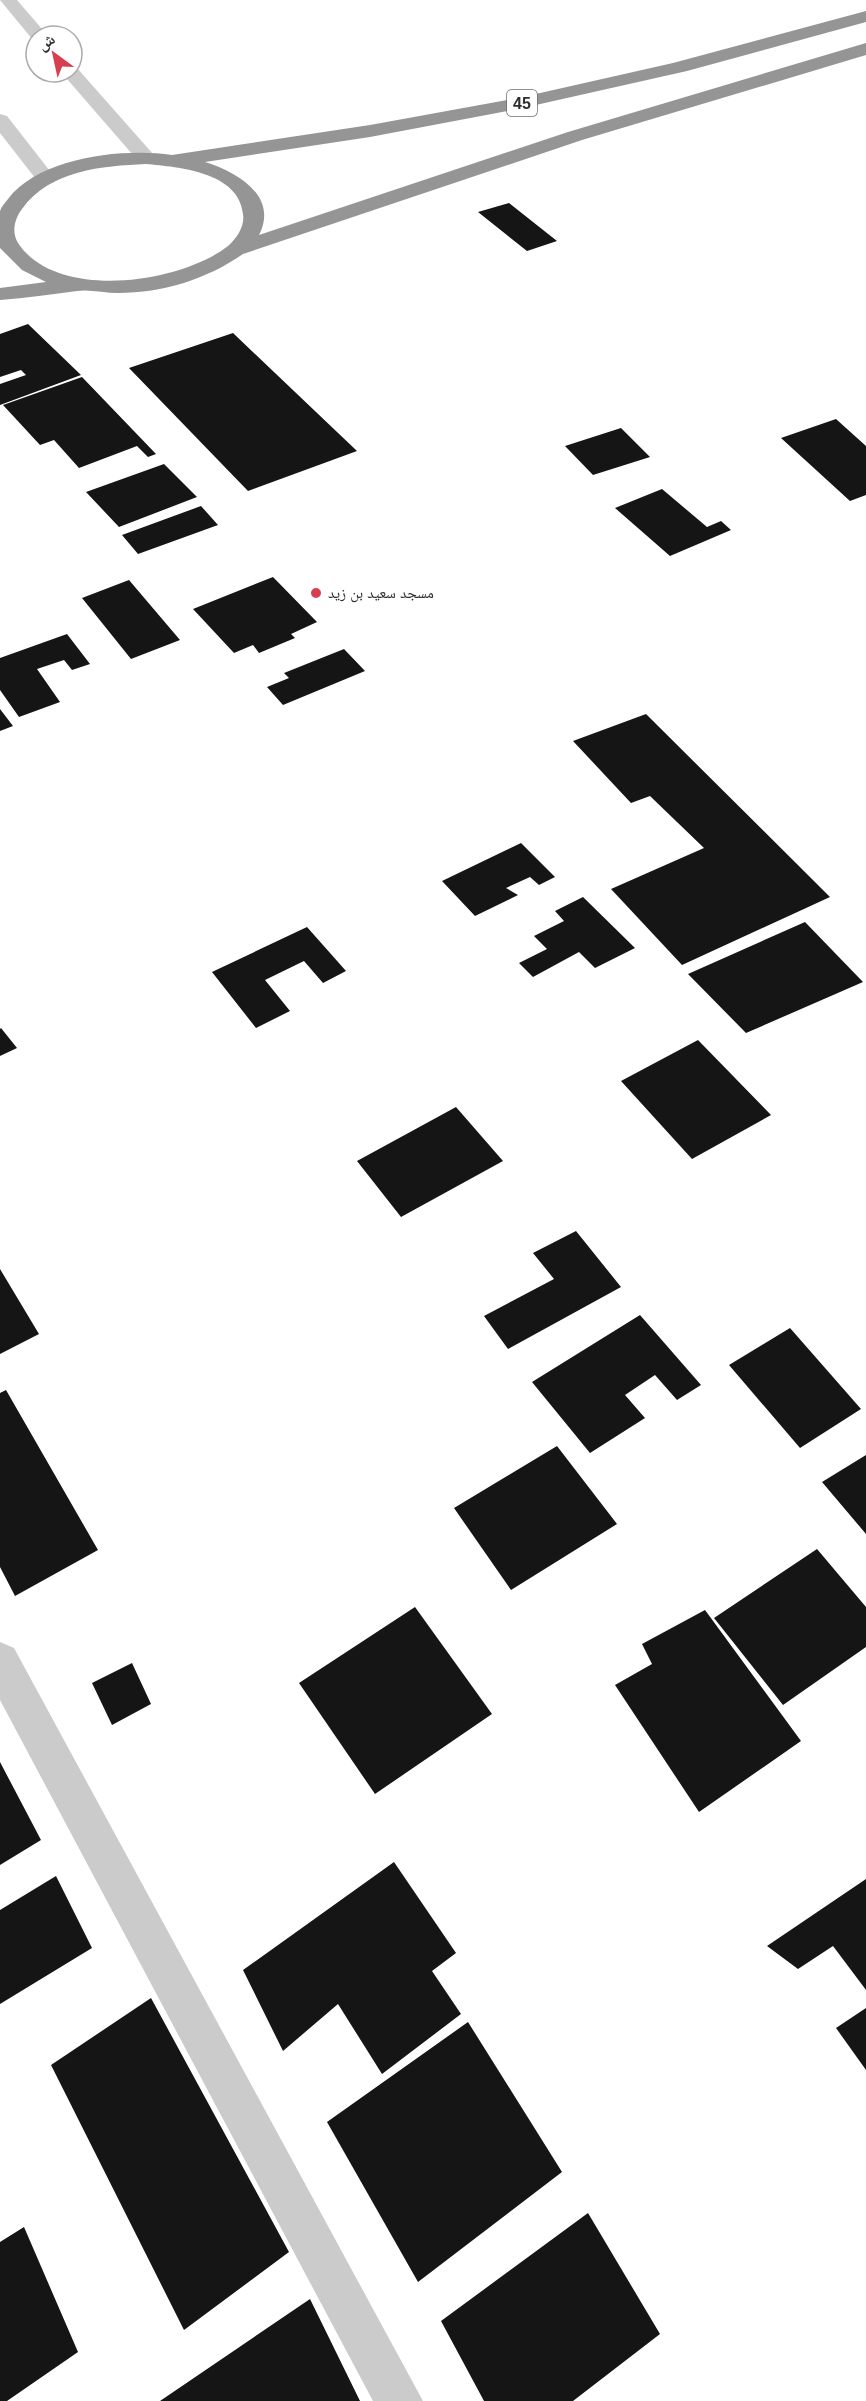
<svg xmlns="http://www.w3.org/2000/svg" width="866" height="2401" font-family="Arial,'Noto Naskh Arabic',sans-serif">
	<rect width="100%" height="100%" fill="#fff"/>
	<path fill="#151515" d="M509,203L557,241L527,251L478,212Z
		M28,324L81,375L0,405V384L26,375L21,370L0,377V334Z
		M233,333L357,451L248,491L129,368Z
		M82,377L156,454L148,457L137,446L79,468L54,440L40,445L3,405Z
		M836,419L866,446V495L850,501L781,438Z
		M621,428L650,457L593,475L565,446Z
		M164,464L197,497L119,527L86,492Z
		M662,489L707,527L721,521L731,530L670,556L615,508Z
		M201,506L218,525L138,554L122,535Z
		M273,577L317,622L291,634L295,638L259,653L253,645L234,653L193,609Z
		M129,580L180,640L131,659L82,598Z
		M67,634L90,664L72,670L64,660L37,669L60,702L19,717L0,690V658Z
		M344,649L365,671L283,705L267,687L289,678L284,673Z
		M0,709L13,726L0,731Z
		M646,714L830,897L682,965L611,889L704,848L650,796L631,803L573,741Z
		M521,843L555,877L539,885L530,877L506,888L518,895L475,916L442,881Z
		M583,897L635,948L595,968L579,952L533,977L519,963L547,949L534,936L564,921L555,911Z
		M805,922L863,982L746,1033L688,974Z
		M307,927L346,971L323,983L304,961L265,980L290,1011L256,1028L212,972Z
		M1,1028L17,1048L0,1056V1029Z
		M698,1040L771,1115L692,1159L621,1081Z
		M456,1107L503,1161L401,1217L357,1161Z
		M576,1231L621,1287L508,1349L484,1316L554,1279L533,1253Z
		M0,1269L39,1334L0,1354Z
		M640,1315L701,1385L677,1400L655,1375L625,1395L645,1418L590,1453L532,1382Z
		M790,1328L861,1409L800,1448L729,1365Z
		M6,1390L98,1550L15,1596L0,1567V1393Z
		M557,1446L617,1524L511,1590L454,1508Z
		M866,1455V1534L822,1482Z
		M817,1549L866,1607V1647L783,1705L714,1618Z
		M415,1607L492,1714L375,1794L299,1683Z
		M705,1610L801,1741L699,1812L615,1685L652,1664L642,1644Z
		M132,1663L151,1704L112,1725L92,1683Z
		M0,1762L41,1840L0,1865Z
		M394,1862L456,1953L432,1971L461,2014L382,2074L338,2004L283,2051L243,1970Z
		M56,1876L92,1948L0,2004V1910Z
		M866,1879V1990L833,1946L798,1969L767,1946Z
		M151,1998L289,2252L184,2330L51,2065Z
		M866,2008V2070L836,2028Z
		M468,2022L562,2172L418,2282L327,2122Z
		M588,2213L660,2334L573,2401H484L441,2321Z
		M24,2227L78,2352L7,2401H0V2242Z
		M310,2299L360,2401H160Z"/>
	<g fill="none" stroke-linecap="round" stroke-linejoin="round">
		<path fill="#cbcbcb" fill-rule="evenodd" d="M0,0H17L48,36H36V41L33,40Z
			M72,67L77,68L153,154L156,158L153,162H139L61,72H72Z
			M0,114L7,116L53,175L56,179L53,183H39L0,133Z
			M0,1642L14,1648L423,2401H373L0,1700Z"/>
		<path fill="#959595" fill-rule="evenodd" d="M866,11V22L687,71L518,109L370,137L205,162C237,172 279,196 259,235L568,132L866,43V55L582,140L243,254C207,279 163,293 118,293C105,293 89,289 77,291C52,294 26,298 0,300V288L46,282L22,270L0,248C0,237 0,221 0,211C1,207 5,203 8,199C40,157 123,148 172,155L370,125L518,98L673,63ZM146,164C179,167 239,172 243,214C245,226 237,238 228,246C181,283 57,302 18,243C11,232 15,218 22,209C50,170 102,166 146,164Z"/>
	</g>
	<circle fill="#d73e4f" stroke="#fff" stroke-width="2" cx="316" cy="593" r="6"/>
	<g text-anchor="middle" stroke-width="6" stroke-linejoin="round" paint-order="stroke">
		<g font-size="15" fill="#2e2e2e" stroke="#fff" text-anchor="start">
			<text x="328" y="598">مسجد سعيد بن زيد</text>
		</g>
		<rect fill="#fff" stroke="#6d6d6d" stroke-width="1.5" x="507" y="90" width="30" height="26" rx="4.5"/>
		<g font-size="16" font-weight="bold" fill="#2e2e2e">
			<text x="522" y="109">45</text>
		</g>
	</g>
	<g transform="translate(54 54) rotate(327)"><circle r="28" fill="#ffffff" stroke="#ababab" stroke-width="1.5"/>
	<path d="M0-4.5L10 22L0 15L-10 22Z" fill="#d73e4f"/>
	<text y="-9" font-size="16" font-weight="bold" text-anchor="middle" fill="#2e2e2e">ش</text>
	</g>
</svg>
